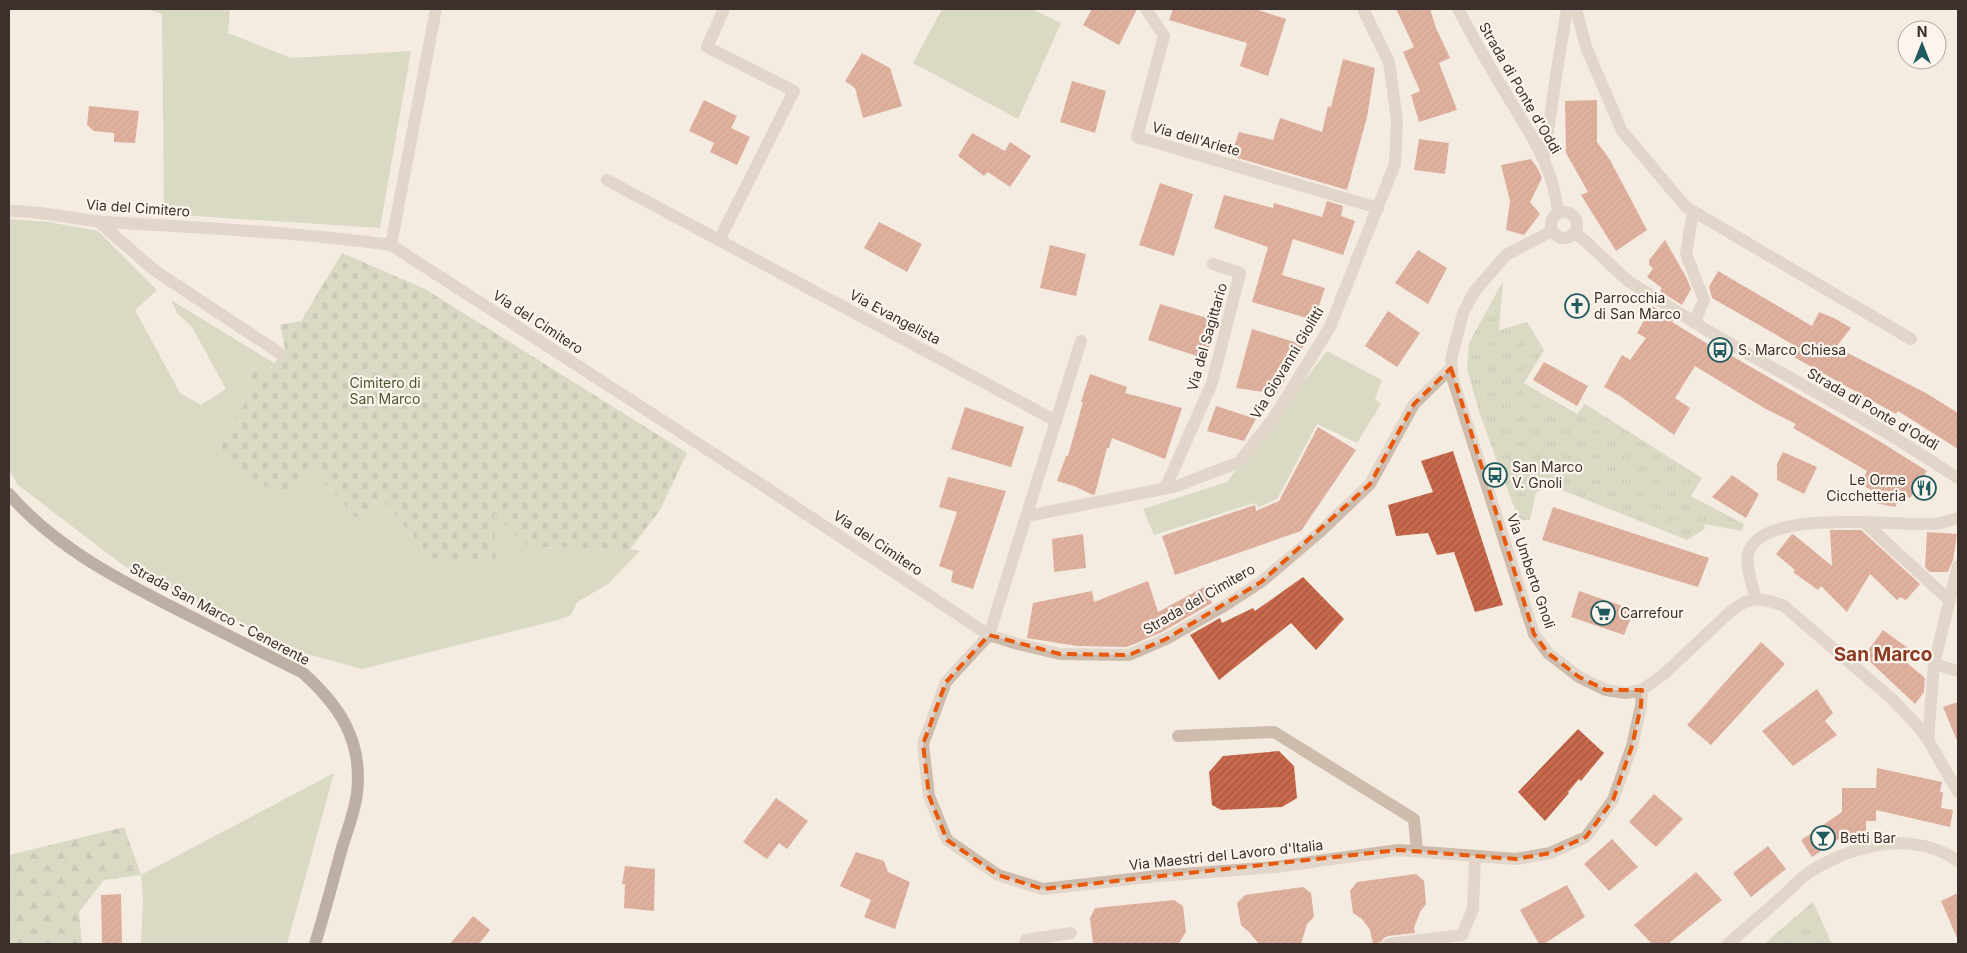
<svg xmlns="http://www.w3.org/2000/svg" width="1967" height="953" font-family="Inter,sans-serif">
	<defs>
		<pattern id="forest-firs" width="22" height="20" patternUnits="userSpaceOnUse" patternTransform="scale(1.25)"><rect width="22" height="20" fill="#b8c4a0"/><path d="M5 1l3.5 6h-7zM16 11l3.5 6h-7z" fill="#97a083"/></pattern>
		<pattern id="cemetery-stones" width="16" height="16" patternUnits="userSpaceOnUse" patternTransform="scale(1.25)"><rect width="16" height="16" fill="#b8c4a0"/><path d="M2 7V4a2 2 0 0 1 4 0v3zM10 15v-3a2 2 0 0 1 4 0v3z" fill="#97a083"/></pattern>
		<pattern id="park-tufts" width="24" height="20" patternUnits="userSpaceOnUse" patternTransform="scale(1.25)"><rect width="24" height="20" fill="#b8c4a0"/><path d="M3 7l-1-3M5 7V3M7 7l1-3M15 17l-1-3M17 17v-4M19 17l1-3" fill="none" stroke="#97a083"/></pattern>
		<pattern id="building-hatch" width="6" height="6" patternUnits="userSpaceOnUse" patternTransform="scale(1.25)"><rect width="6" height="6" fill="#c8694b"/><path d="M-1 1l2-2M0 6l6-6M5 7l2-2" fill="none" stroke="#a4573f"/></pattern>
	</defs>
	<rect width="100%" height="100%" fill="#f4ebe1"/>
	<path fill="#b8c4a0" d="M146,9H230L228,33L291,58L411,51L380,228L164,214L162,14Z
		M942,9H1032L1061,23L1018,119L913,63Z
		M9,219L48,222L98,231L157,290L135,310L180,393L201,405L226,389L192,327L177,313L171,300L274,363L250,395L214,453L313,470L356,518L380,498L432,558L494,512L528,547L630,549L640,551L608,584L577,602L571,615L558,620L362,669L304,653L124,566L18,485L9,470Z
		M1327,351L1382,380L1375,399L1381,404L1357,443L1317,424L1277,499L1259,507L1254,503L1154,535L1143,509L1227,482Z
		M334,773L287,944H141L143,899L141,875Z"/>
	<path fill="url(#forest-firs)" d="M124,827L141,875L104,880L79,912L82,944H9V855Z"/>
	<path fill="url(#cemetery-stones)" d="M342,253L425,289L687,453L660,510L630,549L528,547L494,513L496,564L432,558L380,498L356,518L313,470L279,495L214,453L250,395L245,372L271,368L285,348L280,325L301,321Z"/>
	<path fill="url(#park-tufts)" d="M1503,281L1499,330L1527,322L1544,350L1524,383L1577,414L1585,404L1702,478L1691,496L1744,524L1742,531L1704,524L1705,529L1687,540L1552,486L1536,492L1530,520H1519L1480,415L1467,369L1469,343Z
		M1813,902L1832,944H1764Z"/>
	<path fill="url(#building-hatch)" d="M1092,9H1137L1119,45L1083,25Z
		M1173,9H1255L1286,19L1268,76L1240,66L1247,43L1169,20Z
		M1396,9H1430L1436,28L1450,58L1439,63L1457,110L1419,122L1411,95L1420,91L1403,52L1414,47Z
		M862,53L890,68L902,106L863,118L855,88L845,81Z
		M1343,59L1375,68L1367,117L1347,190L1231,156L1239,132L1273,140L1280,118L1322,132L1328,106L1331,107Z
		M1072,81L1106,91L1095,133L1060,122Z
		M704,100L737,116L731,128L750,137L737,165L710,152L714,143L689,131Z
		M1597,100V142L1610,160L1647,230L1616,251L1581,195L1588,192L1566,153L1565,101Z
		M89,106L139,111L135,143L114,142V133L94,131L87,125Z
		M972,133L1005,151L1010,142L1031,156L1010,187L988,172L984,176L958,156Z
		M1419,139L1449,143L1445,174L1414,170Z
		M1531,159L1538,169L1542,178L1530,202L1540,214L1524,235L1506,230L1510,201L1501,165Z
		M1160,183L1193,194L1174,256L1139,245Z
		M1224,195L1273,208L1274,203L1322,217L1327,201L1343,206L1341,216L1355,221L1343,255L1293,239L1282,275L1325,288L1314,320L1252,302L1268,247L1214,228Z
		M879,222L922,244L907,272L864,248Z
		M1665,240L1686,277L1691,289L1682,305L1660,291L1662,288L1647,277L1653,268L1649,265V260Z
		M1050,245L1086,254L1076,296L1040,288Z
		M1418,250L1447,268L1428,304L1395,283Z
		M1718,271L1812,326L1819,312L1834,318L1851,328L1836,347L1926,393L1958,413V449L1898,411L1896,414L1794,357L1799,348L1712,298L1709,287Z
		M1160,304L1217,321L1206,359L1148,340Z
		M1652,306L1674,319L1672,322L1724,354L1725,352L1876,439L1927,471L1910,498L1902,495L1895,507L1875,503L1880,495L1861,484L1867,471L1793,428L1796,424L1764,408L1695,366L1675,398L1690,408L1674,435L1620,396L1604,387L1622,355L1630,360L1646,338L1637,333Z
		M1388,311L1420,333L1397,367L1365,346Z
		M1252,329L1304,345L1277,394L1236,388Z
		M1544,362L1588,386L1577,406L1533,380Z
		M1090,374L1127,387L1125,393L1182,408L1165,459L1112,438L1109,448H1107L1095,494L1093,495L1074,486L1057,481L1066,456H1068L1083,402H1081Z
		M1216,406L1256,419L1244,441L1207,431Z
		M965,407L1024,427L1011,467L951,449Z
		M1318,427L1356,450L1301,531L1175,575L1162,536L1255,505L1256,511L1279,501Z
		M1453,451L1503,605L1475,612L1454,552L1437,555L1428,533L1396,536L1388,505L1433,492L1421,461Z
		M1783,452L1817,467L1804,494L1777,480V464Z
		M1732,475L1759,494L1746,518L1712,497Z
		M948,477L1006,491L973,589L951,582L953,571L939,566L957,512L939,507Z
		M1553,507L1709,558L1698,587L1542,540Z
		M1830,530H1861L1920,584L1906,600L1900,597L1897,600L1870,574L1847,612L1821,586L1818,590L1793,572L1795,570L1776,554L1791,535L1793,534L1832,566Z
		M1927,532L1957,534L1953,560L1948,572H1930L1925,567Z
		M1083,534L1086,568L1054,572L1052,539Z
		M1303,577L1344,619L1316,650L1291,623L1219,680L1190,635L1220,618L1222,623L1253,608L1255,611Z
		M1148,581L1158,612L1204,587L1212,603L1162,632L1127,647L1077,646L1027,638L1033,603L1092,591L1094,602Z
		M1579,591L1634,610L1624,635L1571,617Z
		M1883,630L1908,648L1901,658L1925,678L1924,692L1915,704L1864,656Z
		M1761,642L1785,664L1711,745L1687,725Z
		M1817,689L1833,713L1825,721L1837,735L1793,766L1762,731Z
		M1958,702V743L1943,707Z
		M1578,729L1604,753L1581,781L1579,779L1568,792L1569,793L1545,821L1518,792Z
		M1279,751L1294,766L1297,798L1282,807L1221,810L1212,805L1209,772L1223,756Z
		M1877,768L1942,782L1940,792H1943L1941,808L1953,810L1950,827L1876,810V821H1866V834H1846L1812,857L1801,840L1842,812V788H1876Z
		M1654,794L1683,819L1656,847L1629,822Z
		M776,798L808,821L787,849L779,843L767,859L743,842Z
		M1612,839L1638,867L1609,891L1584,864Z
		M1768,846L1786,869L1751,897L1733,873Z
		M856,852L884,861L888,872L910,882L895,929L864,917L871,900L840,886Z
		M625,866L655,869L654,911L624,908L625,884H622Z
		M1696,872L1722,900L1668,944H1652L1634,925Z
		M1416,874L1424,881L1426,904L1420,912L1414,928L1415,933L1388,936L1384,938L1381,942L1373,944L1370,930L1362,919L1353,913L1350,891L1357,882Z
		M1567,885L1585,917L1544,944H1539L1520,910Z
		M1303,887L1311,893L1314,917L1307,924L1301,944H1259L1249,932L1241,925L1237,903L1245,895Z
		M1958,893V940L1941,901Z
		M121,894L122,944H102L101,895Z
		M1174,900L1183,906L1186,932L1179,943L1093,944L1090,918L1095,908Z
		M473,916L490,930L479,944H450Z"/>
	<g fill="none" stroke-linecap="round" stroke-linejoin="round">
		<path stroke="#cdbbac" stroke-width="12" d="M1146,9L1164,36L1137,137L1378,208
			M1458,9C1473,37 1488,65 1505,92C1528,131 1554,166 1558,213
			M1576,9L1586,47L1622,131L1686,207L1911,339
			M1544,159L1556,76L1567,9
			M607,180L1056,421
			M9,211C42,210 74,220 107,222C201,228 297,232 391,245L759,483L989,635L1018,644L1060,654L1129,655L1166,639L1224,606L1261,582L1321,531L1370,484L1414,404L1451,368
			M1693,211L1686,254L1704,300L1694,323
			M1551 225a13 13 0 1 1 26 0a13 13 0 1 1-26 0Z
			M98,221L154,270L281,354
			M1552,231L1506,255L1474,292L1463,313L1451,360L1453,380L1534,634L1548,653L1579,677L1606,690L1626,693L1642,690L1664,674L1731,611L1745,602L1756,599L1770,601L1784,606L1892,699L1917,725L1928,740L1958,792
			M1574,234L1582,238L1628,281L1641,289L1705,329L1889,434L1958,478
			M719,240L794,91L707,47L724,9
			M391,245L436,9
			M1081,341L989,635L946,682L923,744L929,796L947,840L998,875L1043,889L1158,876L1275,867L1398,850L1516,859L1550,853L1586,837L1613,800L1632,746L1641,706L1642,690
			M1165,489L1212,383L1240,273L1213,264
			M1027,516L1177,486L1239,462L1273,419L1330,327L1395,164L1397,120L1389,62L1363,9
			M1865,523L1949,600
			M1756,599C1753,587 1745,566 1748,554C1760,507 1895,526 1932,524C1941,524 1950,520 1958,518
			M1934,664L1958,671
			M1178,736L1274,732L1414,819L1417,851
			M1928,740L1934,664L1958,566
			M1025,944L1026,940L1071,933
			M1389,944L1462,935L1473,909L1475,856
			M1728,944C1747,927 1766,911 1785,894C1793,886 1802,877 1811,871C1856,844 1912,830 1958,861"/>
		<path stroke="#7d675c" stroke-width="12" d="M9,494C56,548 121,581 184,613C224,633 263,653 303,673C340,706 363,741 357,793C355,811 347,831 342,848C333,880 325,912 315,944"/>
	</g>
	<path d="M0 0H1967V953H0ZM1451,368L1534,634L1548,653L1579,677L1606,690H1642L1641,706L1632,746L1613,800L1586,837L1550,853L1516,859L1398,850L1043,889L998,875L947,840L929,796L923,744L946,682L989,635L1060,654L1129,655L1166,639L1261,582L1370,484L1414,404Z" fill="#f4ebe1" fill-opacity=".55" fill-rule="evenodd"/>
	<path fill="none" stroke="#e8590c" stroke-width="4" stroke-dasharray="10 6" stroke-linejoin="round" d="M1451,368L1534,634L1548,653L1579,677L1606,690H1642L1641,706L1632,746L1613,800L1586,837L1550,853L1516,859L1398,850L1043,889L998,875L947,840L929,796L923,744L946,682L989,635L1060,654L1129,655L1166,639L1261,582L1370,484L1414,404Z"/>
	<defs>
		<g id="church-ring" transform="scale(1.25)"><circle r="9.5" fill="#fbf5ee" stroke="#1f5a5e" stroke-width="1.5"/><path d="M-1.2-6h2.4v3.5h3.3v2.4h-3.3V6h-2.4V-.1h-3.3v-2.4h3.3Z" fill="#1f5a5e"/></g>
		<g id="bus-ring" transform="scale(1.25)"><circle r="9.5" fill="#fbf5ee" stroke="#1f5a5e" stroke-width="1.5"/><path d="M-5-6H5V4H4V6H2V4H-2V6H-4V4H-5ZM-3.5-4V0h7V-4ZM-3.5 1.2v1.5H-2V1.2ZM2 1.2v1.5H3.5V1.2Z" fill="#1f5a5e"/></g>
		<g id="restaurant-ring" transform="scale(1.25)"><circle r="9.5" fill="#fbf5ee" stroke="#1f5a5e" stroke-width="1.5"/><path d="M-5-6h1v4h1v-4h1v4h1v-4h1v5L-1.5 .5V6h-2V.5L-5-1ZM5-6V6H3V1.5H1.5Q1.5-4 5-6Z" fill="#1f5a5e"/></g>
		<g id="supermarket-ring" transform="scale(1.25)"><circle r="9.5" fill="#fbf5ee" stroke="#1f5a5e" stroke-width="1.5"/><path d="M-6-5.5h2.5l.6 2H6L4.5 2H-2.5L-4.4-4H-6ZM-1.5 3.2a1.3 1.3 0 1 0 .1 0ZM3 3.2a1.3 1.3 0 1 0 .1 0Z" fill="#1f5a5e"/></g>
		<g id="bar-ring" transform="scale(1.25)"><circle r="9.5" fill="#fbf5ee" stroke="#1f5a5e" stroke-width="1.5"/><path d="M-6-5H6L.8 .8V4.5H3.5V6h-7V4.5H-.8V.8Z" fill="#1f5a5e"/></g>
	</defs>
	<g fill-rule="evenodd">
		<use href="#church-ring" x="1577" y="306"/>
		<use href="#bus-ring" x="1720" y="350"/>
		<use href="#bus-ring" x="1495" y="475"/>
		<use href="#restaurant-ring" x="1924" y="488"/>
		<use href="#supermarket-ring" x="1603" y="613"/>
		<use href="#bar-ring" x="1823" y="838"/>
	</g>
	<g text-anchor="middle" stroke-width="4.5" stroke-linejoin="round" paint-order="stroke">
		<g font-size="14" fill="#3b302b" stroke="#fbf5ee">
			<text transform="translate(1520 88) rotate(60)" y="5">Strada di Ponte d'Oddi</text>
			<text transform="translate(1196 139) rotate(16)" y="5">Via dell'Ariete</text>
			<text transform="translate(138 208) rotate(4)" y="5">Via del Cimitero</text>
			<text transform="translate(895 317) rotate(28)" y="5">Via Evangelista</text>
			<text transform="translate(538 322) rotate(33)" y="5">Via del Cimitero</text>
			<text transform="translate(1207 337) rotate(-74)" y="5">Via del Sagittario</text>
			<text transform="translate(1287 363) rotate(-59)" y="5">Via Giovanni Giolitti</text>
			<text transform="translate(1873 409) rotate(30)" y="5">Strada di Ponte d'Oddi</text>
			<text transform="translate(878 543) rotate(34)" y="5">Via del Cimitero</text>
			<text transform="translate(1531 571) rotate(71)" y="5">Via Umberto Gnoli</text>
			<text transform="translate(1199 599) rotate(-30)" y="5">Strada del Cimitero</text>
			<text transform="translate(220 614) rotate(28)" y="5">Strada San Marco - Cenerente</text>
			<text transform="translate(1226 855) rotate(-6)" y="5">Via Maestri del Lavoro d'Italia</text>
		</g>
		<g font-size="14" fill="#3b302b" stroke="#fbf5ee" text-anchor="start">
			<text x="1594" y="303">Parrocchia<tspan x="1594" dy="16">di San Marco</tspan></text>
			<text x="1738" y="355">S. Marco Chiesa</text>
			<text x="1512" y="472">San Marco<tspan x="1512" dy="16">V. Gnoli</tspan></text>
			<text x="1906" y="485" text-anchor="end">Le Orme<tspan x="1906" dy="16">Cicchetteria</tspan></text>
			<text x="1620" y="618">Carrefour</text>
			<text x="1840" y="843">Betti Bar</text>
		</g>
		<g font-size="14" fill="#4a5a2e" stroke="#fbf5ee">
			<text x="385" y="388">Cimitero di<tspan x="385" dy="16">San Marco</tspan></text>
		</g>
		<g font-size="19" font-weight="bold" fill="#8c3b22" stroke="#fbf5ee">
			<text x="1883" y="661">San Marco</text>
		</g>
	</g>
	<rect width="1967" height="953" fill="none" stroke="#3b302b" stroke-width="20"/>
	<g transform="translate(1922 45)"><circle r="24" fill="#fbf5ee" stroke="#aea6a0"/>
	<path d="M0-4L9 19L0 12L-9 19Z" fill="#1f5a5e"/>
	<text y="-8" font-size="14" font-weight="bold" text-anchor="middle" fill="#3b302b">N</text>
	</g>
</svg>
